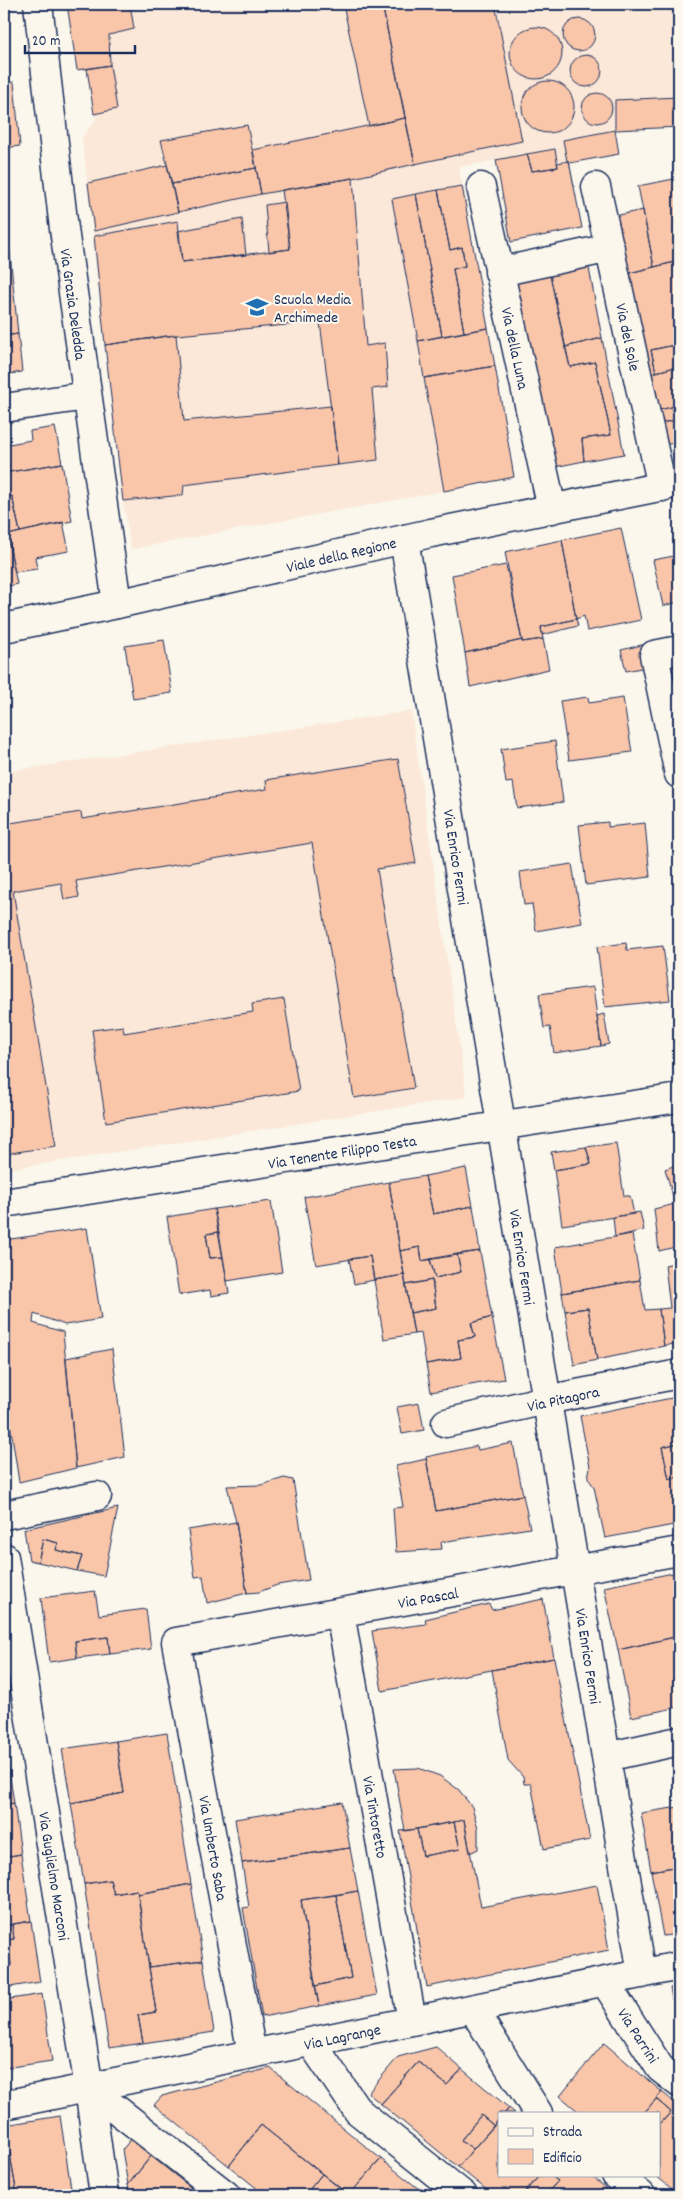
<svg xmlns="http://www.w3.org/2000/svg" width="683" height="2199" font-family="Dekko,sans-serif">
	<rect width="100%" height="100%" fill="#fbf7ec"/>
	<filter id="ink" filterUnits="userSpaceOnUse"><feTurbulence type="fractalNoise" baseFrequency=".02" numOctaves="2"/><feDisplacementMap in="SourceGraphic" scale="10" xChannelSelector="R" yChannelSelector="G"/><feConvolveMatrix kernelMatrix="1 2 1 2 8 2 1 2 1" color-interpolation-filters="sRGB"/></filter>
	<g filter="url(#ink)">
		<path fill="#fbe8d8" d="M67,4H679V127L615,130L619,154L570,163L567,161L557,163L555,149L459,167L462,186L393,203L444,491L131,549L123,501L82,137L96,120L87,70H77Z
			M411,711L467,1097L4,1170V772Z"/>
		<path fill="#fac6aa" stroke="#1b2f5e" d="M67,4H130L134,29L109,35L110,65L77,70Z
			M343,4H382L405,118L369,126Z
			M382,4H495L522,141L415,164Z
			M563 35a16 16 0 1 1 32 0a16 16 0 1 1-32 0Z
			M510 53a26 26 0 1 1 52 0a26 26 0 1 1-52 0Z
			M570 71a16 16 0 1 1 32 0a16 16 0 1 1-32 0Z
			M110,65L117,109L94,114L87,69Z
			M522 107a26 26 0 1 1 52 0a26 26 0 1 1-52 0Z
			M14,82L20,146L4,148V83Z
			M582 108a15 15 0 1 1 30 0a15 15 0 1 1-30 0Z
			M679,97V127L615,130V100Z
			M405,118L415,164L353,178L261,194L253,150Z
			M247,125L256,168L172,184L161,140Z
			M615,130L619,154L570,163L569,161H567L563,140Z
			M555,149L558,167L532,171L527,154Z
			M527,154L532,171L558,167L557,163L569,161L582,228L511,242L496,160Z
			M167,165L178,212L94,231L88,183Z
			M256,168L261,194L178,212L172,184Z
			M353,178L366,346L385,343L388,387L372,389L378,460L338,465L320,322L166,336L105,345L94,236L178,221L182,262L290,249L282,190Z
			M679,178V261L654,267L638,186Z
			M462,186L488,328L464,332L453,269L465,266L462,247L450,250L438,190Z
			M438,190L450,250L462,247L465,266L453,269L464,332L442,336L416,194Z
			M416,194L442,336L418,341L392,199Z
			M4,201L8,233H4Z
			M285,202L290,249L269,252L265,205Z
			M643,210L654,267L625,274L614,216Z
			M242,219L246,255L182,262L178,231Z
			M4,233H8L18,334L4,336Z
			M679,261V344L651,350L656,372L645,375L625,274Z
			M588,263L602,338L565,347L549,270Z
			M549,270L570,367L595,362L611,435L582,439L584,461L550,468L514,277Z
			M488,328L495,366L424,378L418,341Z
			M18,334L22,372L4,375V336Z
			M176,335L184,421L331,406L338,465L184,485L183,495L123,501L105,345Z
			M602,338L624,454L584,461L582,439L611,435L595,362L570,367L565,347Z
			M679,344V366L656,372L651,350Z
			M495,366L514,477L444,491L424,378Z
			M679,366V405L652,412L645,375Z
			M679,405V419L654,425L652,412Z
			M679,419V442L659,446L654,425Z
			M55,427L62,463L4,473V445L31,440L30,431Z
			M62,463L72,521L20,532L12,496L4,497V473Z
			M12,496L20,532L4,536V497Z
			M63,522L69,551L35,557L37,569L15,572L9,544L4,545V536Z
			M621,528L641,620L587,631L584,616L576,619L562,540Z
			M562,540L576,619L541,627L543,639L522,642L505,552Z
			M9,544L17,584L4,587V545Z
			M679,555V602L663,606L653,560Z
			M506,565L522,640L465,653L452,575Z
			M576,619L578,626L542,635L541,627Z
			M543,639L549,669L470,687L465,653L522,640V642Z
			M164,640L172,693L133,699L125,646Z
			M646,644L651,666L626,671L621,650Z
			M588,697L589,703L623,698L632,752L569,760L560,701Z
			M555,741L563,802L517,808L513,782L506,783L501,749Z
			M398,759L416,863L377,869L414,1088L354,1098L312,843L76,881L79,897L64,900L61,883L13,891L56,1146L4,1154V824L81,812L82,819L267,789L266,780Z
			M608,822V827L645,823L650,877L586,885L579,825Z
			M572,864L582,923L536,931L532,904L524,905L520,872Z
			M626,943L627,950L663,946L670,1000L605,1007L597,947Z
			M593,987L601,1046L554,1053L550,1027L544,1028L539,994Z
			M284,999L299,1091L106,1122L92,1030L123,1026L124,1033L253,1012L252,1004Z
			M604,1014L609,1044L601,1046L597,1016Z
			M616,1143L624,1196H630L634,1214L562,1225L554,1170L591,1164L586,1147Z
			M586,1147L591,1164L554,1170L551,1152Z
			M679,1164V1216L665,1169Z
			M466,1168L473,1206L433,1214L425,1176Z
			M425,1176L433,1214L473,1206L480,1251L422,1261L420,1247L400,1251L389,1182Z
			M389,1182L404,1275L374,1280L370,1256L316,1265L304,1197Z
			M271,1201L282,1272L227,1281L214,1209Z
			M675,1204L679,1216V1246L659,1251L654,1209Z
			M214,1209L219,1232L206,1234L210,1258L223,1257L229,1293L211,1296L210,1290L179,1295L167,1217Z
			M640,1212L644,1230L615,1237L613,1217Z
			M87,1228L101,1319L65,1325L34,1314L33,1323L63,1332L76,1468L19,1482L4,1383V1240Z
			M219,1232L223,1257L210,1258L206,1234Z
			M632,1234L640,1280L562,1293L555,1247Z
			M420,1247L422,1261L430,1259L435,1278L461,1272L457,1254L480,1251L492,1317L471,1323L475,1337L458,1340L461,1358L426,1364L421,1333L414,1334L410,1313L436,1308L432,1280L406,1285L400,1251Z
			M457,1254L461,1272L435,1278L430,1259Z
			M370,1256L374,1280L354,1284L349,1259Z
			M679,1262V1343L664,1346L659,1309L670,1308L665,1265Z
			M404,1275L414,1334L384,1339L374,1280Z
			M432,1280L436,1308L410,1313L406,1285Z
			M640,1280L645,1310L659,1309L664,1346L597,1360L588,1308L565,1311L562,1293Z
			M588,1308L597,1360L574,1365L565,1311Z
			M492,1317L504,1379L431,1392L426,1364L461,1358L458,1340L475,1337L471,1323Z
			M112,1349L125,1457L76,1468L66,1358Z
			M677,1397L679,1409V1443L662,1447L669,1479L679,1477V1524L605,1538L594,1487L588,1478L590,1467L580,1416Z
			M419,1403L424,1430L402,1434L397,1407Z
			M513,1443L523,1495L436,1511L426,1457L477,1446L478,1450Z
			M679,1443V1477L669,1479L662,1447Z
			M426,1459L436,1511L523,1495L530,1528L441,1542L442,1549L396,1552L393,1508L403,1507L396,1466Z
			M284,1478L293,1480L309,1580L277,1585L259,1592L247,1593L236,1522L227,1486L261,1485Z
			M118,1508L104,1576L77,1571L82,1556L56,1550L58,1543L43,1539L38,1562L29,1560L24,1529Z
			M236,1522L247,1593L207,1603L203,1576L195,1577L188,1530Z
			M43,1539L58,1543L56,1550L82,1556L77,1571L38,1562Z
			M673,1573L679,1602V1636L618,1650L604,1587Z
			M95,1591L99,1615L146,1609L151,1649L110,1654L108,1637L75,1641L77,1658L49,1662L41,1598Z
			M543,1599L554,1658L382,1691L372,1631L426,1624L425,1619L489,1604L492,1610Z
			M679,1636V1707L631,1717L618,1650Z
			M108,1637L110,1654L77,1658L75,1641Z
			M554,1658L590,1840L544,1849L531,1784H524L523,1777L508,1760L492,1670Z
			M167,1733L191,1884L138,1894L137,1890L114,1894L110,1880L84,1884L71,1803L124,1793L116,1741Z
			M4,1737L14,1803L4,1805Z
			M116,1741L124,1793L71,1803L62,1749Z
			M418,1768L440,1776L459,1790L472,1807L478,1828V1849L470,1853L464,1820L405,1831L394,1769Z
			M342,1802L350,1848L242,1863L235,1819Z
			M14,1803L21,1854L4,1857V1805Z
			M679,1807V1866L651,1871L641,1813Z
			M464,1820L481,1907L597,1885L609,1950L427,1987L400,1831L417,1829L423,1856L460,1849L454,1822Z
			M454,1822L460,1849L423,1856L417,1829Z
			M350,1848L358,1891L301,1900L319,2006L262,2017L243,1908L249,1907L242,1863Z
			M21,1854L31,1921L4,1926V1857Z
			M679,1866V1934L663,1936L651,1871Z
			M110,1880L114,1894L137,1890L156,2012L138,2015L143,2043L109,2048L84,1884Z
			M191,1884L203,1960L149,1967L138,1894Z
			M358,1891L377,1995L319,2006L315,1986L351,1978L336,1895Z
			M336,1895L351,1978L315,1986L301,1900Z
			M31,1921L40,1982L4,1988V1967L11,1965L7,1940L14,1939L12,1924Z
			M12,1924L14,1939L7,1940L11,1965L4,1967V1926Z
			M203,1960L214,2032L143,2043L138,2015L156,2012L149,1967Z
			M679,1986V2036L670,1988Z
			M42,1994L52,2061L4,2068V2000Z
			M604,2043L662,2092L644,2113H580L560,2096Z
			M436,2047L462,2069L447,2085L418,2062L381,2104L368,2093L398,2057Z
			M418,2062L447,2085L462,2069L509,2108L505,2113H499V2119L494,2126L481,2115L461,2140L473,2149L458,2167L381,2104Z
			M270,2068L381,2159L349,2195L261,2125L229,2166L154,2105L162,2096Z
			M662,2092L679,2106V2195L655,2175H659V2125L671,2112L656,2099Z
			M656,2099L671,2112L659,2125V2113H644Z
			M509,2108L515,2113H505Z
			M481,2115L494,2126L473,2149L461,2140Z
			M60,2116L72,2195H17L5,2125Z
			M499,2119V2175H540L522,2195H493L458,2167Z
			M4,2125H5L17,2195H4Z
			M261,2125L322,2174L305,2195H265L229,2166Z
			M131,2139L151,2156L128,2185L122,2150Z
			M151,2156L200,2195H130L128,2185Z
			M381,2159L424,2193L421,2195H349Z
			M322,2174L348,2195H305Z
			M540,2175H550L558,2181L545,2195H532L526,2190Z
			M550,2175H590L606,2188L604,2191L607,2193L605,2195H545L558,2181Z
			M606,2188L615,2195H605L607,2193L604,2191Z
			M526,2190L532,2195H522Z"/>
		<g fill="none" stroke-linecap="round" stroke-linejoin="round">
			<g stroke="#1b2f5e" stroke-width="31">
				<path id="minor" d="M38,4L64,229L117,604
					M481,187L552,509
					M596,187L662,487
					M499,272L610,248
					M4,408L87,396
					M404,539L642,1974
					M679,650L654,655L679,774
					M4,1203L679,1098
					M446,1423L546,1400L679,1374
					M4,1515L97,1496
					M4,1557L89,2088L104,2195
					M340,1613L412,2021
					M606,1757L679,1741
					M605,1982L660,2068L679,2083
					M473,2009L538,2113
					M311,2042L358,2111L463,2195
					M252,2054L176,1642L679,1551
					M89,2088L226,2195
					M4,2105L679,1966
					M616,2175L641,2195"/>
			</g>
			<g stroke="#1b2f5e" stroke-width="31">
				<path id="major" d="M4,628L117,604L431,533L679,483"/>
			</g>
			<use href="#minor" stroke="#fbf7ec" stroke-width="28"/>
			<use href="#major" stroke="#fbf7ec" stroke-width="28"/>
		</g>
	</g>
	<defs>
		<g id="school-bare" transform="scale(1.725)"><path d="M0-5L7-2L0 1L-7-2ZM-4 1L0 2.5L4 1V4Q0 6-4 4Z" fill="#1f6fb2" stroke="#fbf7ec" stroke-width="2.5" paint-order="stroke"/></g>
	</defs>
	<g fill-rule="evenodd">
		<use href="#school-bare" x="257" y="307"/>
	</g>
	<g text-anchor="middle" stroke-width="4" stroke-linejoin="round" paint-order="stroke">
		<g font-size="16" fill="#1b2f5e" stroke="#fbf7ec" text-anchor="start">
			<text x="274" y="304">Scuola Media<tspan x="274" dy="18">Archimede</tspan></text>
		</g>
		<g font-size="16" fill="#1b2f5e" stroke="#fbf7ec">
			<text transform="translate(74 304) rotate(82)" y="6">Via Grazia Deledda</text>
			<text transform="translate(629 337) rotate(78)" y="6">Via del Sole</text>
			<text transform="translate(516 348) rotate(78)" y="6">Via della Luna</text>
			<text transform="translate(341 554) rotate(-13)" y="6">Viale della Regione</text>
			<text transform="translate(457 857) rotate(81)" y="6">Via Enrico Fermi</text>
			<text transform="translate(342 1151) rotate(-9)" y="6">Via Tenente Filippo Testa</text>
			<text transform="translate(523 1257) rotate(81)" y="6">Via Enrico Fermi</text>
			<text transform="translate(563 1398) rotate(-12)" y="6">Via Pitagora</text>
			<text transform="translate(428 1597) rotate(-10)" y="6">Via Pascal</text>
			<text transform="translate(589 1656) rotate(81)" y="6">Via Enrico Fermi</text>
			<text transform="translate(376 1817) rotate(80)" y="6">Via Tintoretto</text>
			<text transform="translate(214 1848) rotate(80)" y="6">Via Umberto Saba</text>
			<text transform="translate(55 1876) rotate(81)" y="6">Via Guglielmo Marconi</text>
			<text transform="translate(639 2035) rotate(57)" y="6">Via Parrini</text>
			<text transform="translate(342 2036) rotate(-12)" y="6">Via Lagrange</text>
		</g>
	</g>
	<rect width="683" height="2199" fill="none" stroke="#fbf7ec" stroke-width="20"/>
	<rect x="10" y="10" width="663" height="2179" fill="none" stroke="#1b2f5e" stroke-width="2" filter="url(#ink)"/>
	<rect x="498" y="2112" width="162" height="65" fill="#fbf7ec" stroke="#a1a7b3"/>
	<rect x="508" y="2128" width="25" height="8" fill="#fbf7ec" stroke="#a1a7b3"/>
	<text x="543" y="2136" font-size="15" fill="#1b2f5e">Strada</text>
	<rect x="508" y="2149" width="25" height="15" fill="#fac6aa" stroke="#a1a7b3"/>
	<text x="543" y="2162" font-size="15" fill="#1b2f5e">Edificio</text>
	<path d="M25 45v8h110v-8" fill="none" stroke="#1b2f5e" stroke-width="2.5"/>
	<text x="32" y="45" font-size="15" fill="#1b2f5e" stroke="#fbf7ec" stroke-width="4" paint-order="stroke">20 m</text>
</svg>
